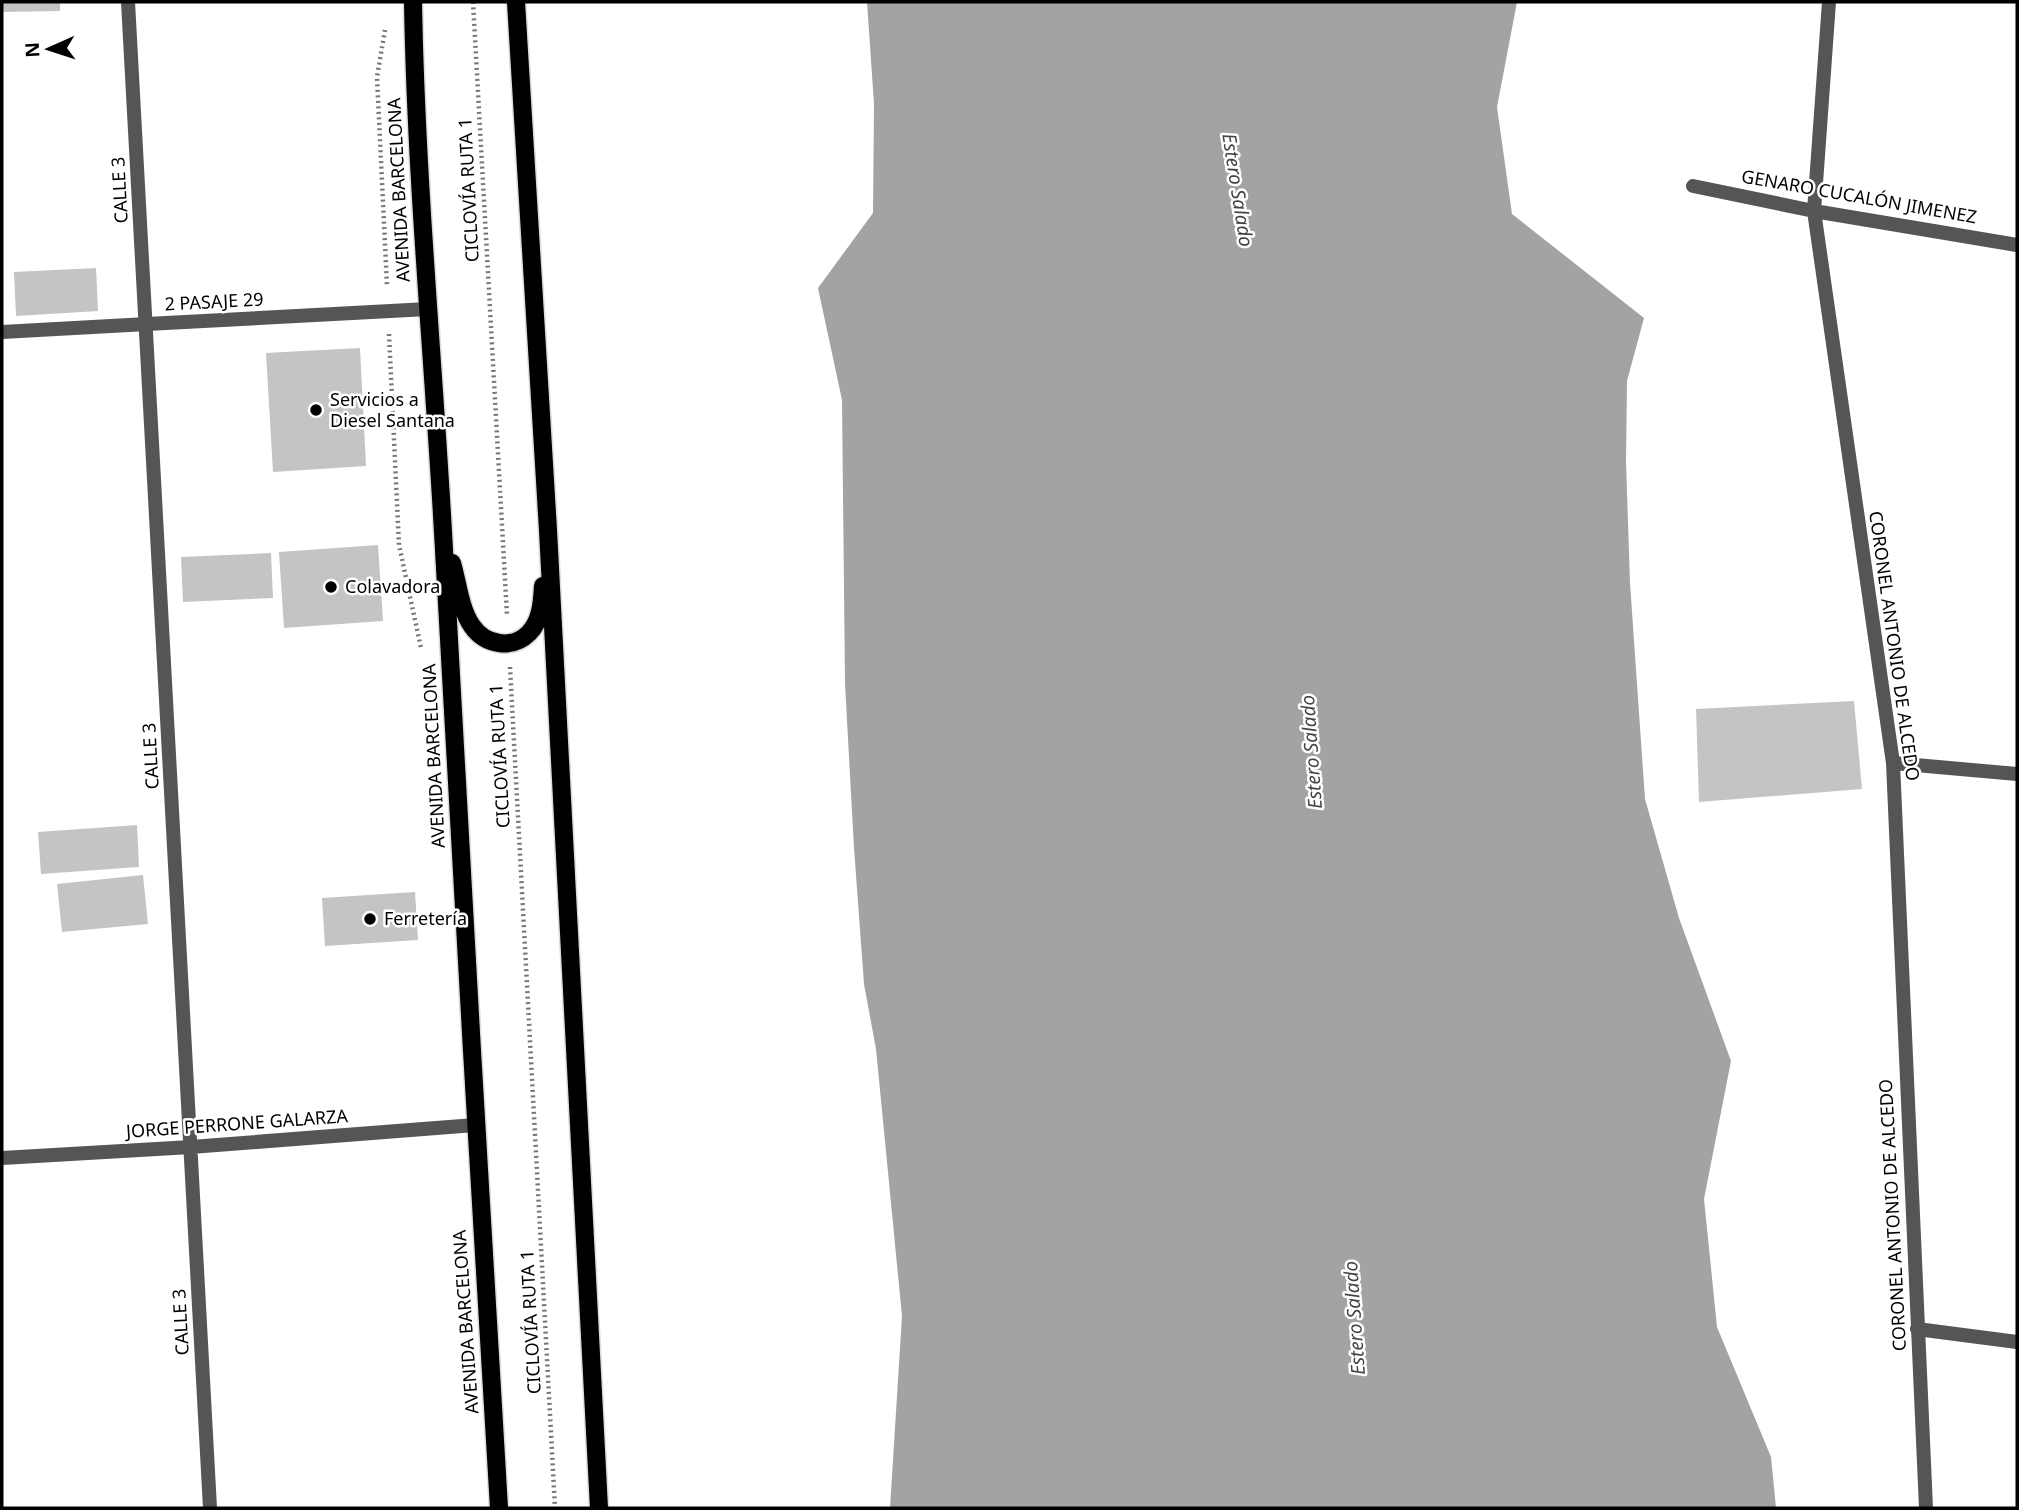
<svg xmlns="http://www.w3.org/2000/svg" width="2019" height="1510" font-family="'Noto Sans',sans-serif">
	<rect width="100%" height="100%" fill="#fff"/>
	<path fill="#a3a3a3" d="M867,2H1517L1497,107L1512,214L1644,318L1627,381L1626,462L1630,583L1645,799L1679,918L1731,1061L1704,1199L1717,1327L1771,1457L1776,1508H890L902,1316L876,1049L864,984L854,848L845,684L842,400L818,288L873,213L874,104Z"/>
	<path fill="#c4c4c4" d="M2,2H60V11L2,12Z
		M96,268L98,311L16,316L14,272Z
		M360,348L366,466L273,472L266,353Z
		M378,545L383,621L284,628L279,552Z
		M271,553L273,598L183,602L181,557Z
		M1854,701L1862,789L1699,802L1696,709Z
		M137,825L139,867L41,874L38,832Z
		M143,875L148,924L62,932L57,884Z
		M415,892L418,940L325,946L322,898Z"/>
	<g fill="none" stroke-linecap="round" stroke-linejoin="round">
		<g stroke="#dbdbdb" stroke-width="21">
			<path id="primary" d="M413,2C416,179 433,355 443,532C461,857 479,1183 499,1508
				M516,2L548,530L599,1508
				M452,563C458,583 460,609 472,626C485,645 512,650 529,633C541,621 542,602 543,586"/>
		</g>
		<path stroke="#777" stroke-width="4.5" stroke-dasharray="2 3.5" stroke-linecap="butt" d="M473,2L507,616
			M385,30L377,77L387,286
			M389,334L399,545L421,648
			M510,667L555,1508"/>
		<path stroke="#555" stroke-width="14" d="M2,332L147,324"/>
		<path stroke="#555" stroke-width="14" d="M128,2L210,1508
			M1829,2L1814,211L1893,763L1926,1508
			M1693,186L1814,211L2017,245
			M147,324L428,309
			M1893,763L2017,774
			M2,1158L191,1147L475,1125
			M1917,1329L2017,1342"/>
		<use href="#primary" stroke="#000" stroke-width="18"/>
	</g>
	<g fill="#000" stroke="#fff" stroke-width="2.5">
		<circle cx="316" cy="410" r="7"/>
		<circle cx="331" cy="587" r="7"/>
		<circle cx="370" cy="919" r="7"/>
	</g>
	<g text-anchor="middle" stroke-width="5" stroke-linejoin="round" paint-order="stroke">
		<g font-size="18" fill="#000" stroke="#fff">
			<text transform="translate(120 190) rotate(-93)" y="6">CALLE 3</text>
			<text transform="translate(399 190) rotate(-93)" y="6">AVENIDA BARCELONA</text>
			<text transform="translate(469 190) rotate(-93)" y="6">CICLOVÍA RUTA 1</text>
			<text transform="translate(1859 197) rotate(10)" y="6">GENARO CUCALÓN JIMENEZ</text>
			<text transform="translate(214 302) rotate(-3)" y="6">2 PASAJE 29</text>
			<text transform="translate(1894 646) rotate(82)" y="6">CORONEL ANTONIO DE ALCEDO</text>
			<text transform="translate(151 756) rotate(-93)" y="6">CALLE 3</text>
			<text transform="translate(434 756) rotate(-93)" y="6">AVENIDA BARCELONA</text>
			<text transform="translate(500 756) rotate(-93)" y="6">CICLOVÍA RUTA 1</text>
			<text transform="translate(237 1124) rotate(-4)" y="6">JORGE PERRONE GALARZA</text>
			<text transform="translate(1893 1215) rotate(-93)" y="6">CORONEL ANTONIO DE ALCEDO</text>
			<text transform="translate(181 1322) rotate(-93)" y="6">CALLE 3</text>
			<text transform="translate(466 1322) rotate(-94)" y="6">AVENIDA BARCELONA</text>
			<text transform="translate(531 1322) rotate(-93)" y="6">CICLOVÍA RUTA 1</text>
		</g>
		<g font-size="18" fill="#000" stroke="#fff" text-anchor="start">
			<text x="330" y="406">Servicios a<tspan x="330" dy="21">Diesel Santana</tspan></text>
			<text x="345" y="593">Colavadora</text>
			<text x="384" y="925">Ferretería</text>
		</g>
		<g font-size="19" font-style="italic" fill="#444" stroke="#fff">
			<text transform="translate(1238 190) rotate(81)" y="7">Estero Salado</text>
			<text transform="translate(1311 752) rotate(-94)" y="7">Estero Salado</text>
			<text transform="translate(1354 1318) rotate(-94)" y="7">Estero Salado</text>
		</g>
	</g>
	<rect width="2019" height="1510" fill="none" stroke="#000000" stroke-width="7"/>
	<g transform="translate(49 49) rotate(267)" stroke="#ffffff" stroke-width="5" paint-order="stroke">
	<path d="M0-5L12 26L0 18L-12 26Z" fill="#000000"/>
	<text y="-10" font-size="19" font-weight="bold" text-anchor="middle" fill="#000000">N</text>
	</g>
</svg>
